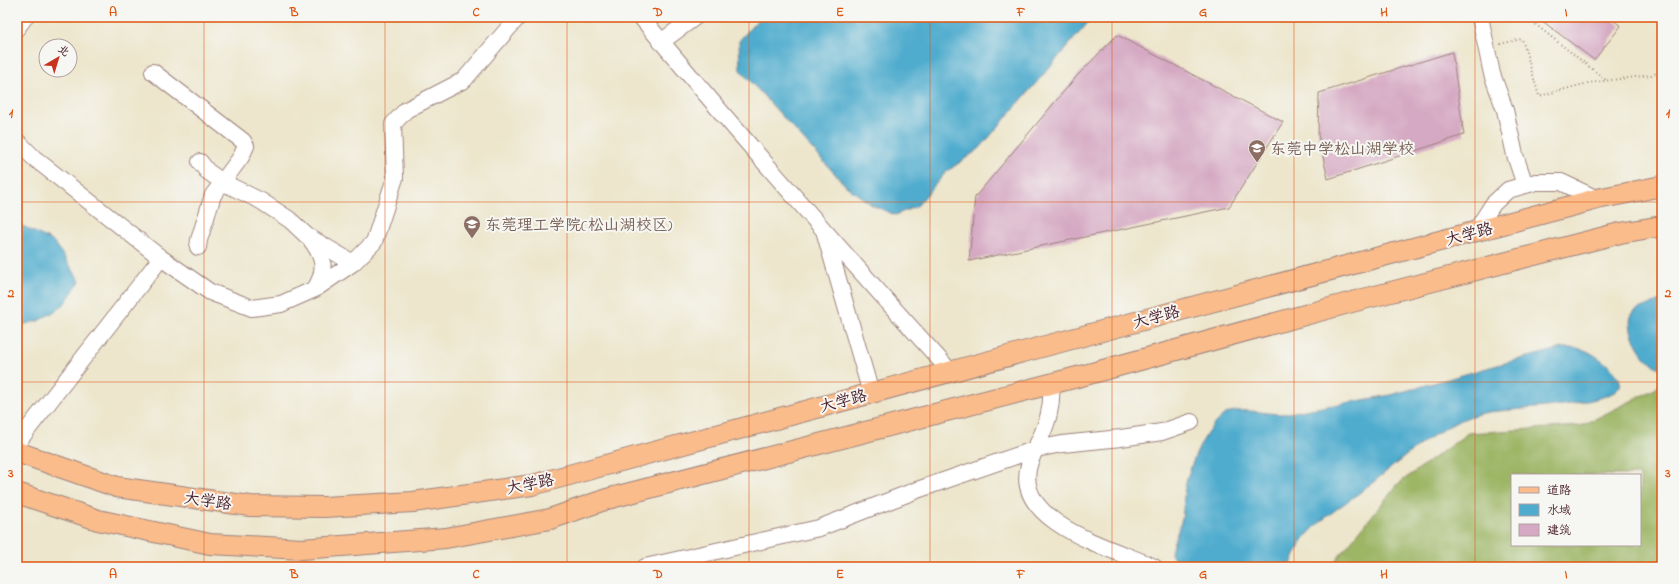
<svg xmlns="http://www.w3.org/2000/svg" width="1679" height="584" font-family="'Indie Flower','LXGW WenKai TC',sans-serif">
	<rect width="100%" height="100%" fill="#f6f6f2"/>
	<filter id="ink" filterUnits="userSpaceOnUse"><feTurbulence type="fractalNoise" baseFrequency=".025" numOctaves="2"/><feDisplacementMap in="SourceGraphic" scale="8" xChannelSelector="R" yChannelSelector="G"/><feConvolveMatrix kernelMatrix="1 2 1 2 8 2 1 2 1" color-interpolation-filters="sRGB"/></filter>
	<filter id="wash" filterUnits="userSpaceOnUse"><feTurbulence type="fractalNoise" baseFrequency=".012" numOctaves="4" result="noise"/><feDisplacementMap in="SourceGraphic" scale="16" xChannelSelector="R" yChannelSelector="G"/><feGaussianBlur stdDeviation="0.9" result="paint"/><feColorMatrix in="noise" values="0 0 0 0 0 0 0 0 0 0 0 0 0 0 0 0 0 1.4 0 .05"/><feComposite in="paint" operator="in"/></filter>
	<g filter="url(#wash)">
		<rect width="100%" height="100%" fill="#ede6cc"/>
		<path fill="#9db666" stroke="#746a48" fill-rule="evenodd" d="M1662,383V567H1334L1336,560L1398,484L1468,433L1581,426L1655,389ZM1512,475H1640V545H1512Z"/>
		<path fill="#50acce" stroke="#4d667c" d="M760,17H1093L979,149L946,172L917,206L895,215L872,205L846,186L740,70L739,41Z
			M17,223L54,242L80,281L62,307L38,321L17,326Z
			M1662,301V368C1645,367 1622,326 1633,313C1637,308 1655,303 1662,301Z
			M1563,348C1569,348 1575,348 1581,349C1592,351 1624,374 1620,386C1612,406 1511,409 1489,412C1444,418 1401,461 1366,488C1346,503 1324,516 1307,535C1299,544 1295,556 1290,567H1187L1173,557L1171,554C1172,543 1179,530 1182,519C1184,507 1183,495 1186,483C1191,462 1209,419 1230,412C1244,408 1267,414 1282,414L1391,395L1501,364Z"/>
		<g id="blocks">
			<path fill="#d5a9c3" d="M1537,17H1609L1621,26L1594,60Z
				M1117,35L1283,122L1229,207L969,261L975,197L1076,77Z
				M1452,52L1464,135L1328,179L1318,135L1319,93Z"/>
		</g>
	</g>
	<g filter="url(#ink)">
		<use href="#blocks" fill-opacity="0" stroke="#9c827c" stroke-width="1"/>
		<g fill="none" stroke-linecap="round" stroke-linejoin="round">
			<g stroke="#9c827c" stroke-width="18">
				<path id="minor" d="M641,17C741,138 845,255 950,371
					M1480,17L1492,74L1505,110L1515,155L1525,185
					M17,28L25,17
					M661,42L695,17
					M153,72L243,141L246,146L241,157L213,195L199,240L198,247
					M17,141L34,158L161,258L17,443
					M200,162L207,171L224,183L261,201L290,220L307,236L353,263
					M1475,232L1493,204L1508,190L1536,182H1561L1597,199
					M825,234L871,393
					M311,240C324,257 327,270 315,289
					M161,258L210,292L252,308L281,304L315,289L353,263L374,242L395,178L393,124L406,110L464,80L518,17
					M1051,384C1053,407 1047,425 1037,445C1035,451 1031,458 1029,465C1012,524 1116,549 1154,567
					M645,567L819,528L917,490L1036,449L1062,444L1121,438L1162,432L1191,422"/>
			</g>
			<g stroke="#9c827c" stroke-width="22">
				<path id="major" d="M17,452L117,487L250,506L324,507L413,502L532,485L1023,352L1597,199L1662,186
					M17,493L98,520L210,544L302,549L446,538L550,519L607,499L1085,375L1352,302L1620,233L1662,226"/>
			</g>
			<path stroke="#9c827c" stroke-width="2" stroke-dasharray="1 3" stroke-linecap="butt" d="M1526,17L1606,80
				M1500,44L1522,39L1539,96L1588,83L1651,75L1662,71
				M1658,71L1662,67"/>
			<use href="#minor" stroke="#fff" stroke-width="16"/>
			<use href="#major" stroke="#fabc8b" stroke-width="20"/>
		</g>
	</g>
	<path fill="none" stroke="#e0560e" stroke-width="1" stroke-opacity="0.55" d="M204,17V567M385,17V567M567,17V567M749,17V567M930,17V567M1112,17V567M1294,17V567M1475,17V567M17,202H1662M17,382H1662"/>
	<defs>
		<g id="school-pin" transform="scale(0.9)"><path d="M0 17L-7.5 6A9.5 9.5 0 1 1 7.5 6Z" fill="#8d6e63" stroke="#f6f6f2"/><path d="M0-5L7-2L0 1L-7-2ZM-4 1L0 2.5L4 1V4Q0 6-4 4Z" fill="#fff"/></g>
		<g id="university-pin" transform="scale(0.9)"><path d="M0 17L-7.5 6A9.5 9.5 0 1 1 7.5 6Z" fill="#8d6e63" stroke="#f6f6f2"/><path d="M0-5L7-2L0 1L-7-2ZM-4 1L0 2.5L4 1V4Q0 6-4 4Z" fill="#fff"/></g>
	</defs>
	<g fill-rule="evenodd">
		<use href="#school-pin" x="1257" y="148"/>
		<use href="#university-pin" x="472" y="224"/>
	</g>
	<g text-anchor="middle" stroke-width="4" stroke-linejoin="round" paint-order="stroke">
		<g font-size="16" fill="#785e54" stroke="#f6f6f2" text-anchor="start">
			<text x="1270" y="154">东莞中学松山湖学校</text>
			<text x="485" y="230">东莞理工学院(松山湖校区)</text>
		</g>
		<g font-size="16" fill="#4a1f2b" stroke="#f6f6f2">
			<text transform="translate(1469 233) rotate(-15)" y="6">大学路</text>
			<text transform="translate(1156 316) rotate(-15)" y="6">大学路</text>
			<text transform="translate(843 400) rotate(-15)" y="6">大学路</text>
			<text transform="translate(530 483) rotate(-11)" y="6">大学路</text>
			<text transform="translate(208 500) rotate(8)" y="6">大学路</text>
		</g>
	</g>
	<rect width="1679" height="584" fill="none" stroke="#f6f6f2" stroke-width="44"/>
	<rect x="1511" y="474" width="130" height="72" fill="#f6f6f2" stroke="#b1a0a2"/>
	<rect x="1519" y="487" width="20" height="6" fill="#fabc8b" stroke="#b1a0a2"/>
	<text x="1547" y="494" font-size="12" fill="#4a1f2b">道路</text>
	<rect x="1519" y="504" width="20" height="12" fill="#50acce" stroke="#b1a0a2"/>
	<text x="1547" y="514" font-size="12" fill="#4a1f2b">水域</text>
	<rect x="1519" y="524" width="20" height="12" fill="#d5a9c3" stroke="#b1a0a2"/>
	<text x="1547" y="534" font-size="12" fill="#4a1f2b">建筑</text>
	<g transform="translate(58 58) rotate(38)"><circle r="19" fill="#f6f6f2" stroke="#b1a0a2"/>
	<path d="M0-3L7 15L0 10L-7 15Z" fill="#c8321e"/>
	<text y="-6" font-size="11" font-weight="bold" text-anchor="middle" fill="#4a1f2b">北</text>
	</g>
	<rect x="22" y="22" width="1635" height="540" fill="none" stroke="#e0560e" stroke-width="1.5"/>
	<g font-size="13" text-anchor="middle" font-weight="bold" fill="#e0560e">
		<text x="113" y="16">A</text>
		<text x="294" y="16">B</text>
		<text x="476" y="16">C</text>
		<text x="658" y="16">D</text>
		<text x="840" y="16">E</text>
		<text x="1021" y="16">F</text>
		<text x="1203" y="16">G</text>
		<text x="1384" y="16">H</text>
		<text x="1566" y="16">I</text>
		<text x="11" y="117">1</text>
		<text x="1668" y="117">1</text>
		<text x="11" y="297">2</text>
		<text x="1668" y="297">2</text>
		<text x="11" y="477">3</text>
		<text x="1668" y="477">3</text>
		<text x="113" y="578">A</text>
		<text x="294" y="578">B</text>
		<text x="476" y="578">C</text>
		<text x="658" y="578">D</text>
		<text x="840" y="578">E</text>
		<text x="1021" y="578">F</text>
		<text x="1203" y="578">G</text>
		<text x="1384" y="578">H</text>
		<text x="1566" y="578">I</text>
	</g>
</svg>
